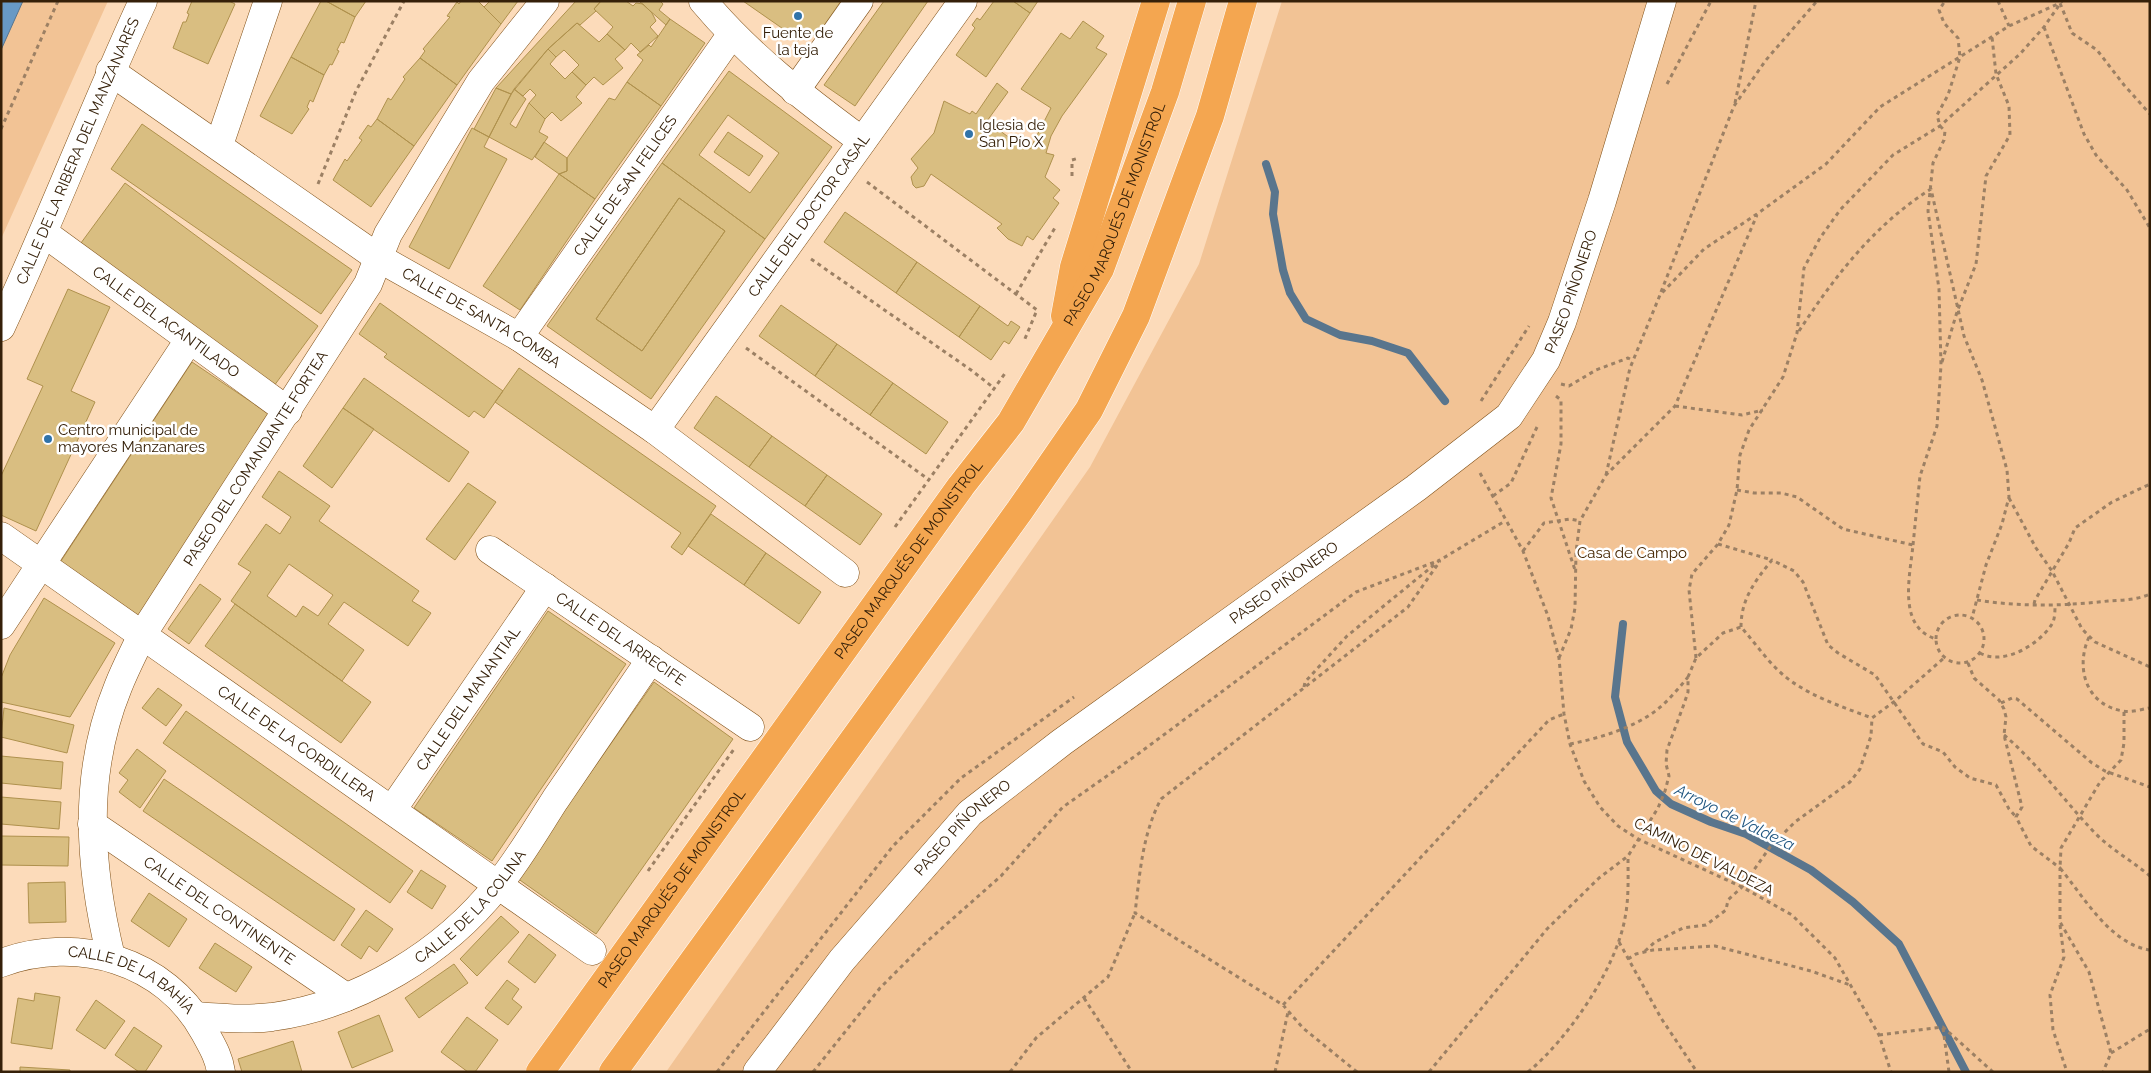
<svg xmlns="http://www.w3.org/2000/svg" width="2151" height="1073" font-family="Raleway,sans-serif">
	<rect width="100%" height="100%" fill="#fcdbba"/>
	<path fill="#f2c395" d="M1,1H108L1,239Z
		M1282,1H2150V1072H666L1090,467L1199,264Z"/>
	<path fill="#6899c5" stroke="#59758d" d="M1,1H23L1,50Z"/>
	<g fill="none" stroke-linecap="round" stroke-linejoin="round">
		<path stroke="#59758d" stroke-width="8" d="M1266,164L1275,192L1273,214L1283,270L1290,293L1306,319L1340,335L1372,341L1408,353L1445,401
			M1623,624L1615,697L1627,742L1656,791L1671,804L1711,822L1746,834L1811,870L1853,902L1899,944L1966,1072"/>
	</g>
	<path fill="#d9be81" stroke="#af914d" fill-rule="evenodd" d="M192,1H229L235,4L208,64L173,48L183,22H186L189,14L187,13Z
		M321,1H326L355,17L344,43L341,42L337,50L339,51L332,65L330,64L324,75L291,57Z
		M326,1H366L355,17Z
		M461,1H478L501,24L457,85L420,58L425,51L423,49L450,17L447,16L457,2L459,4Z
		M490,1H518L501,24L484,7Z
		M576,1H601L594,9L596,11L580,25L577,23L548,49L511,94L496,88Z
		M601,1H626L633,6L636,3L643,4L652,13L656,21L650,27L658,36L640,52L631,43L625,50L607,34L613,27L594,9Z
		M639,1H660L663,4L659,10L670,19L666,25Z
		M743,1H841L816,37L806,30L799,40Z
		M884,1H928L855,106L824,85Z
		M994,1H1013L1030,13L986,77L956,55L975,28L972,25L977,18L980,20Z
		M1013,1H1038L1030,13Z
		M670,19L705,43L661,106L627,82L643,60L637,55L649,45L651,47Z
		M1083,21L1104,36L1096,48L1107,54L1062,116L1051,136L1046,153L1054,155L1045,177L1060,190L1053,198L1059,203L1033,240L1027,236L1022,246L1008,239L997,228L1002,224L931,174L924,186L916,188L913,185L911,177L918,168L911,159L934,133L944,101L970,114L972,111L976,114L997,83L1008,92L987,121L1007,136L1030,149L1051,108L1021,89L1061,33L1070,39Z
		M577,23L599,42L607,34L625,50L615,59L623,68L603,85L594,77L586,85L572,72L579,65L564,50L556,57L548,49Z
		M548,49L556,57L550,64L565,79L572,72L586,85L576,97L582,103L561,121L552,112L545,119L529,103L536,95L530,89L523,96L514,89Z
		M291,57L324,75L313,102L310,100L307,107L309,109L292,134L260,116Z
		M420,58L457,85L414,146L377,119L388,98L391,100L405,79L403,77Z
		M729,71L832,147L765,239L662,163ZM728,115L779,153L750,193L699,155Z
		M627,82L661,106L595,199L559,174L567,171V158L609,98L615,100Z
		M496,88L511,94L489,137L474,129Z
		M514,89L526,99L510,124L516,128L529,103L545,119L539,132L548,137L532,160L489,137Z
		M377,119L414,146L371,207L333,180L345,159L347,161L362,140L359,138L368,125L371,127Z
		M142,124L352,270L321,314L111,169Z
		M472,128L489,137L484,147L507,159L449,269L409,247Z
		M728,132L763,156L749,176L714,152Z
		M544,142L567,158V171L559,174L535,157Z
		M662,163L765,239L651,399L547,326ZM679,198L725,231L642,351L596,319Z
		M559,174L595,199L520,310L483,286Z
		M125,183L318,326L271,390L78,247Z
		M679,198L725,231L642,351L596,319Z
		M845,212L917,262L896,293L824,242Z
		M917,262L980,306L959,337L896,293Z
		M68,289L110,307L71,391L95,402L36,531L1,515V476L43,386L27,379Z
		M380,303L503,391L484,418L474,411L469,417L384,357L387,354L359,334Z
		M781,305L837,344L815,376L759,336Z
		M980,306L1008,326L1011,321L1020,327L1009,344L1004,341L991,360L959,337Z
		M837,344L893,383L870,415L815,376Z
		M192,362L272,416L139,617L59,564Z
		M519,368L716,506L682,555L671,547L681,533L495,402Z
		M364,378L469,452L449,482L343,408Z
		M893,383L948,422L926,454L870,415Z
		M716,396L772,436L749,467L694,428Z
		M343,408L374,429L332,488L303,466Z
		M772,436L827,475L805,506L749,467Z
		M279,471L330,506L319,521L419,591L412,601L431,613L408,646L344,602L328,624L364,650L342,681L231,601L251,572L238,564L266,524L280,534L291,517L262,497ZM289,564L333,595L318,616L303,606L296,617L267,596Z
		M827,475L882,514L860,545L805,506Z
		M468,483L496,502L455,560L426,539Z
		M711,514L766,553L744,585L688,546Z
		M766,553L821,592L799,624L744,585Z
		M200,584L221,599L189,644L168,629Z
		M44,598L115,643L70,717L1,702V678L10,655Z
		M235,604L371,702L341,743L205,646Z
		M548,611L626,664L492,861L414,808Z
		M654,682L733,739L596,934L517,878Z
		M158,688L182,705L166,726L142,708Z
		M4,708L74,725L67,753L1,737Z
		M186,711L413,871L390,903L163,743Z
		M137,749L166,771L140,808L119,792L128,780L119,773Z
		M1,756L63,762L61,789L1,783Z
		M164,779L355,909L334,941L143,811Z
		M1,797L61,802L59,829L1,824Z
		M1,836L69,837L68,866L1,865Z
		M421,870L446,886L432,909L407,892Z
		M65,882L66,922L29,923L28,883Z
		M149,893L187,919L169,947L131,921Z
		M366,910L393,929L377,952L369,946L361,959L341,945Z
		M501,916L519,932L477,976L460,959Z
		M529,934L556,955L535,983L508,962Z
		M215,943L252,967L236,992L199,968Z
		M454,964L468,983L419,1018L405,998Z
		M507,980L519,989L512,999L522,1007L508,1025L485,1008Z
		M35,993L60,997L52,1049L11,1043L18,998L34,1001Z
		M96,1000L125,1021L105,1049L76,1030Z
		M379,1015L393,1051L352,1068L338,1032Z
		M467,1017L498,1040L475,1072H468L441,1052Z
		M134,1027L162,1046L145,1072H139L115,1055Z
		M293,1041L302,1072H242L238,1059Z
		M20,1067L70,1070V1072H20Z"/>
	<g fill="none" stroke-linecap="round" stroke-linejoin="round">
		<g stroke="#815118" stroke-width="29">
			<g id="street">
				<path d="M703,1C749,56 805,99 862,141"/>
				<path id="s1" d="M110,71L377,257L519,337L655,430L845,573"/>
				<path d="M795,91L859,1"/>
				<path d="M219,145L268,1"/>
				<path id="s2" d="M44,233L288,411"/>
				<path id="s3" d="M1,327C51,220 93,109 143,1"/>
				<path id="s4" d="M519,337L731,35"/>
				<path id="s5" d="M655,430L963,1"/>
				<path id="s6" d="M1,536L592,951"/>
				<path id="s7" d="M490,550L750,727"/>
				<path d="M1,625L189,340"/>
				<path id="s8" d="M392,810L545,587"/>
				<path id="s9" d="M92,824L346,997"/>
				<path id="s10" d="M111,957C89,867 82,775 118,687C125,669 134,652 142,635L368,284L388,234L481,81L545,1"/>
				<path id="s11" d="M1,963C77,935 166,960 205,1033C212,1046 219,1057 221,1072"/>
				<path id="s12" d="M196,1016C221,1018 246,1020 272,1017C359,1005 444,953 498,885C519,859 537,828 555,800C587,753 619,706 651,659"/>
				<path id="s13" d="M757,1072L842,960L970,813L1062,742L1416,488L1509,416L1546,360L1562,322L1602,201L1662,1"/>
			</g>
		</g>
		<g stroke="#fff" stroke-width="29">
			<g id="highway">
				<path d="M1065,316L1074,267L1156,1"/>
				<path id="s14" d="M540,1072L961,486L1011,422L1100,269L1165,92L1192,1"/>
				<path d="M613,1072L1020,510L1089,410L1136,316L1210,116L1243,1"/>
			</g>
		</g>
		<path stroke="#9c8064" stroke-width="3" stroke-dasharray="4 4" stroke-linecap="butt" d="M1998,1L2009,26
			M2044,27L2084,134L2096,155L2127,190L2150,228
			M1667,84L1711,1
			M1735,103L1756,1
			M1,129L58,1
			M1072,176V160L1079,158
			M867,182L1037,310L1024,341
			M318,184L356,91L404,1
			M811,259L971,370L994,388
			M1661,292L1734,106L1766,60L1817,1
			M1016,294L1056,226
			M1799,331C1835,276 1875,224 1931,189L1964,336L1982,380L2007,470L2009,497L2002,524L1986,565L1972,618
			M746,348L928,479
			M1942,362L1957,312L1976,264L1986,176L2010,135L2009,106L1996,74L1992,37
			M1561,384L1569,386L1596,370L1628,358L1632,360
			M1556,396L1561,400V444L1551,498L1575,570
			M1481,401L1529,326
			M1675,406L1742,415L1763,410
			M1480,473L1523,551L1548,616L1559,658L1564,714L1570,744L1584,781L1600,807L1618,826L1638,839L1742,887L1792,915L1835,958L1879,1035L1891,1072
			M1606,475L1630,368L1660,295L1704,249L1757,214L1826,164L1880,107L2009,26L2060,3L2072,33L2097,50L2124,85L2150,114
			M1737,490L1754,493H1781L1797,497L1843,529L1913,545C1910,576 1897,627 1936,639
			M1493,496L1511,483L1537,427
			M2009,498L2036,548L2052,571L2082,629L2095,642L2150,667
			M895,527L1006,372
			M1718,544L1772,560
			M1913,545L1920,476L1937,426L1941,365L1939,289L1928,211L1933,163L1944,140L1945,131L1940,126L1937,115L1948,95L1960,57L1958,38L1944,23L1939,10L1945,1
			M1523,551L1544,523L1570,519L1580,521
			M1977,600C2020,607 2065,606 2108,601C2122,600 2137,600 2150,594
			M2034,604L2035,600L2069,543L2075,528L2112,502L2150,484
			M1936 639a24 24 0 1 1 48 0a24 24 0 1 1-48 0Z
			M1741,627C1741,599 1755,581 1772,560L1794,571L1803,582L1828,645L1838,653L1875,675L1923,744L1943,752L1955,767L1970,778L1996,785L2009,809L2016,817
			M2089,637C2075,668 2086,705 2123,711C2131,713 2142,709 2150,708
			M1980,653C2003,666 2039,645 2052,624C2055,619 2055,611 2055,605
			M1559,658L1571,629L1575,608L1576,552L1580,521L1606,475L1675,406L1757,215
			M1696,658L1689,590L1692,574L1718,544L1729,525L1737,490L1740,455L1749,430L1783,377L1797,333L1804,268L1820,238L1840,210L1893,155L1940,126L2021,53L2044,27L2062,1
			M1968,663L1974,678L1999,700L2004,709L2006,717L2004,735L2022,807L2016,817L2031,846L2060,868V922L2089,972L2111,1053L2103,1072
			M1304,687L1305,682L1347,636L1440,560L1505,521
			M2001,703L2012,698L2017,699L2092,763L2105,771L2150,787
			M2124,712V743L2121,760L2100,782L2061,848L2060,868C2084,897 2110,944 2150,950
			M2004,735C2037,763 2063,799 2093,831C2110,849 2131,860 2150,876
			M1570,744C1600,738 1634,728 1658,709C1669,700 1679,688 1688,677
			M648,871L734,749
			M2060,925L2064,957L2050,995L2053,1030L2067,1072
			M1619,942L1661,1018L1697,1072
			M1645,951L1655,942L1683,928L1706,925L1726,910L1728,900L1742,887L1770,847L1795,822L1850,782L1860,769L1871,736L1872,718L1895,701L1944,658
			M1628,959L1636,954L1653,950L1715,946L1811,971L1850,985
			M1084,998L1132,1072
			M1283,1005L1549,720L1564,714
			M1943,1028L1949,1072
			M1879,1035L1943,1027L1993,1072
			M2111,1053L2150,1029
			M717,1072L893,846L961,778L1074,697
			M813,1072L880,988L923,945L1001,876L1063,807L1138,754L1356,592L1440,560
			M1010,1072L1036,1038L1108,977L1135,913
			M1275,1072L1288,1012
			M1357,1072L1303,1028L1283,1005L1135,913C1140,873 1142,835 1161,799L1408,607L1440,561
			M1429,1072L1547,929L1599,878L1628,856L1658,808L1665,791L1669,776L1666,764L1667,750L1684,704L1688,692V677L1696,658L1723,633L1741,627C1757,645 1771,667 1791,681C1815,698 1845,708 1872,718
			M1528,1072C1568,1039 1616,969 1625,918C1629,898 1628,877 1628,857"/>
		<use href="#street" stroke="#fff" stroke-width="28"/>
		<use href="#highway" stroke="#f4a650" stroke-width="28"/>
	</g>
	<g fill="#3073a9" stroke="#fff" stroke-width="2">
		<circle cx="798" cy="16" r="5"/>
		<circle cx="969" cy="134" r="5"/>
		<circle cx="48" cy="439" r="5"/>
	</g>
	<g text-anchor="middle" stroke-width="5" stroke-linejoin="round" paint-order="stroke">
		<g font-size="15" fill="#352009" stroke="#fff" text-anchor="start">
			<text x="798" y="38" text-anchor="middle">Fuente de<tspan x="798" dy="17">la teja</tspan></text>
			<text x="979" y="130">Iglesia de<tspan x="979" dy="17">San Pío X</tspan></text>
			<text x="58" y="435">Centro municipal de<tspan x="58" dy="17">mayores Manzanares</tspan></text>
		</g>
		<g font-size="15" fill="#352009" stroke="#fff">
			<text dy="5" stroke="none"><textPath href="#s3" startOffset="192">CALLE DE LA RIBERA DEL MANZANARES</textPath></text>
			<text dy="5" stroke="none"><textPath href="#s4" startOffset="185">CALLE DE SAN FELICES</textPath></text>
			<text dy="5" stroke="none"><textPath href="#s14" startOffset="1036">PASEO MARQUÉS DE MONISTROL</textPath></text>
			<text dy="5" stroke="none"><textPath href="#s5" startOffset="264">CALLE DEL DOCTOR CASAL</textPath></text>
			<text dy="5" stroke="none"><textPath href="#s13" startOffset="1145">PASEO PIÑONERO</textPath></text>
			<text dy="5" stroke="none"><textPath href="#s1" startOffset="446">CALLE DE SANTA COMBA</textPath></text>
			<text dy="5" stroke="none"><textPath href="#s2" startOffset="151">CALLE DEL ACANTILADO</textPath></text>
			<text dy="5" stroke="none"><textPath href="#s10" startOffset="542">PASEO DEL COMANDANTE FORTEA</textPath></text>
			<text dy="5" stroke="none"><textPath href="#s14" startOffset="631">PASEO MARQUÉS DE MONISTROL</textPath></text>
			<text dy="5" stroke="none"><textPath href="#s13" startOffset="725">PASEO PIÑONERO</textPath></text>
			<text dy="5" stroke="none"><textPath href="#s7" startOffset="158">CALLE DEL ARRECIFE</textPath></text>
			<text dy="5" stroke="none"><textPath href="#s8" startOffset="135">CALLE DEL MANANTIAL</textPath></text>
			<text dy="5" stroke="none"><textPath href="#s6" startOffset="361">CALLE DE LA CORDILLERA</textPath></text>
			<text dy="5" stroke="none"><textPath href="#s13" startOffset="320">PASEO PIÑONERO</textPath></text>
			<text transform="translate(1704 857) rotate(27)" y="5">CAMINO DE VALDEZA</text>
			<text dy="5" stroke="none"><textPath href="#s14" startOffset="226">PASEO MARQUÉS DE MONISTROL</textPath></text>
			<text dy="5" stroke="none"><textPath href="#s12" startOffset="309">CALLE DE LA COLINA</textPath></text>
			<text dy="5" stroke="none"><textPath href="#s9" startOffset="154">CALLE DEL CONTINENTE</textPath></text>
			<text dy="5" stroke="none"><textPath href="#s11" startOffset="139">CALLE DE LA BAHÍA</textPath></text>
		</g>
		<g font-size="15" fill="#442500" stroke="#fff">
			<text x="1632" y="558">Casa de Campo</text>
		</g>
		<g font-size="16" font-style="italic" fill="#1c537e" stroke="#fff">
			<text transform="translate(1735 817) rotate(26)" y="6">Arroyo de Valdeza</text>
		</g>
	</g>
	<rect width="2151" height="1073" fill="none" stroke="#352009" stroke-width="5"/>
</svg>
